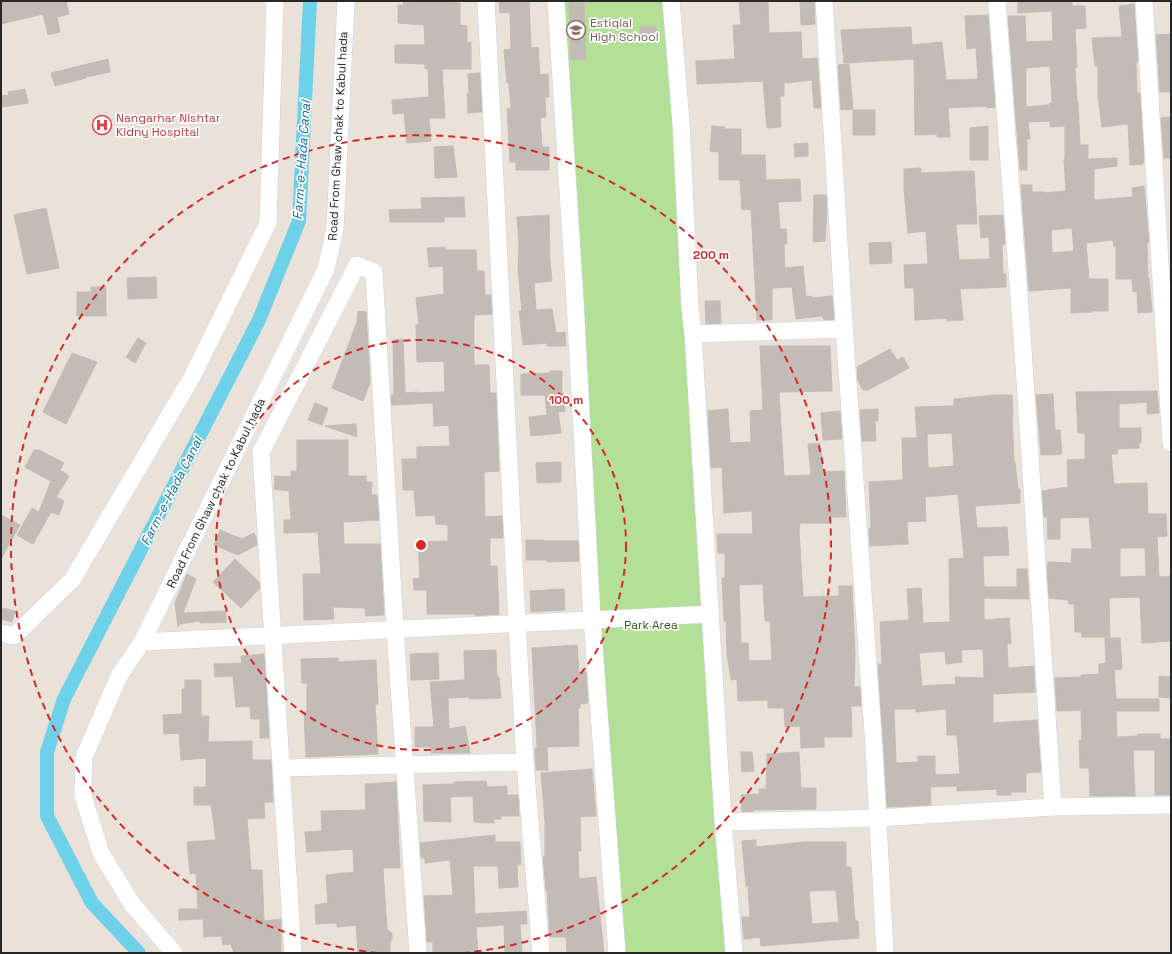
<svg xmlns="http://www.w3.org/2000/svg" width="1172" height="954" font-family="'Space Grotesk',sans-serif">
	<rect width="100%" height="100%" fill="#eae1d9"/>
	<path fill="#b4df96" d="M556,1H671L734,953H617Z"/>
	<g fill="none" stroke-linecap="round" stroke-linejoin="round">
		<path stroke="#6dd1ea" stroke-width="14" d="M139,953L92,903L47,816V752L64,699L259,320L299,221L310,1"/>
	</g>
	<path fill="#c2bbb6" stroke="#c4bdb3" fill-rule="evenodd" d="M1,1H66L69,14L57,17L60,32L48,35L43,14L1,24Z
		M403,1L460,3V25L467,26V43L471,42V69H442L445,118H429L431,141L407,143L404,113L393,114L392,100L429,97L428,69H425V64L395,63V45H425L424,25L398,23V5H404Z
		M499,1H529L531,48L538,47L540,75L548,74L549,97H545L546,117L540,118L542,147H549V170H516V162H510L507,109L511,108L509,83H507L504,50L511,49L510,12L500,13Z
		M739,1H768L769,33L801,32L802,59L817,58L821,108H814L812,80L784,83V96H780L781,127L767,128L763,81L697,84L696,61L735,59L733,25H741Z
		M800,1H814L815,24L801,25Z
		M1018,1H1072V6H1085L1086,28L1075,29L1077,67L1075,68L1077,102H1078L1080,145H1088V159L1117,158V166L1094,169V200L1133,197L1132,188L1144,186L1149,242H1147L1148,278H1149L1152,312L1138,313L1137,291L1133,292L1132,279H1116V246L1114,247L1113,240L1086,243L1089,279H1108V311H1091L1092,312L1071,313V288L1029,291L1021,185H1032V192H1045V193L1066,191L1064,159H1065V126L1050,127V121L1028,122L1030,139H1027V170H1020L1008,16H1025L1026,42L1053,41L1052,11L1018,13ZM1050,66L1052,103H1049L1050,105L1026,107V68ZM1072,228L1074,251L1052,253L1051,230Z
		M569,3H584L586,59L571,60Z
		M1134,4L1138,62H1136L1137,93H1140L1144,158L1143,164L1130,165L1128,124L1102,127L1098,97V66H1095L1092,38L1122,37L1119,6Z
		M988,15L995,107L987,108V106L948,108L950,137H937V134L915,135L914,59L844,63L841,30L911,27L912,45L942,42L946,80L978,79L976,48L967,49L965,16Z
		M640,27H656L657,40L640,41Z
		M1171,34V92H1160L1156,35Z
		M108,59L110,72L86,77V78L55,86L51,73Z
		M849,64L853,109L841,110L838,65Z
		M480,73L482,112L468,113L467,94L469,93L468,74Z
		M25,89L28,103L1,107V96L9,95L8,92Z
		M853,110H875V135H853Z
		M1171,117V158H1164L1161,118Z
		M712,126L725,127L724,129H741V155H765L766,180L800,179L801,201L778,202L780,229H786L787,244H784L785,268L803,266L806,297L812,296V298L832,296L834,319L824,320L822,316L796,319L792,287L772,288V320H757L751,209L742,210L740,180H719V152L710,151Z
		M988,126V160H970V128Z
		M808,143V156L795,157L794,144Z
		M453,146L457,177L435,178L434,147Z
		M921,168V173L974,171L977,224H956L959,260L990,259L989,237L981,238L979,216L1003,215L1005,244L1002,245L1003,274H1006V287L960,289L963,320L947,321V318L915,320L914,288H905L904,265L928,264L926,231L908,233L904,189V169Z
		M814,195H826L827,211L825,241L813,242Z
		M464,197L465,217H444V222H390L389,210L422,209L421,198Z
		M46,208L59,268L27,274L14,215Z
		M549,215L550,261L552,281L534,283L536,310L552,309L556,333L565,332L566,346H547V343L523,345L519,311H522L518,270L519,245L517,217Z
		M891,242L892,263L870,264L869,243Z
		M445,247V250H476L477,271H484L485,295H491L492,314L474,315V365H489L490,393H496L499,471L484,472L485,517L502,516L503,538H490V566H497L499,614L476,616V614H427V590H414L413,579L420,578L418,542L448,541V525L436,524L435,515L416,516L414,490H403L402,459H417V447L450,446L449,425L434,426L433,403L392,405L391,395H394L393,340L403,339L405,393L418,392V393L445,392L444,361L417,362L416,325H419L416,298L444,294L443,266L429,267L427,248Z
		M156,277L157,298L128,299L127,278Z
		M91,287H106V316H77V292H91Z
		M705,301H720L721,323L706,324Z
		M358,311L366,312L370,383L363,401L332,388L357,322Z
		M138,338L146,343L135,363L126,357Z
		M760,346H830L832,391L779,392L784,476L811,475L808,444L820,443L823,472L844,471L846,517H829V523H800L799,530L803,597L839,596V586H852L855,655L854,687H860L861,706H851L852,737H824V747L801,748L800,726L785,727L784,708H768V700L738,701L737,679L731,680L727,654L726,621H724L722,578H725V553H718L717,534H753L752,511L724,513L722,467L711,468L708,411L728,409L730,443L751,442L750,411L763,410ZM763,584L765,621H770L772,660L749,661L748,643H741L739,585Z
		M890,349L897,360L903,357L909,368L868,390H863L858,381L857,367Z
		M72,353L97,362L66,424L43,412Z
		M550,371H562V393H563L565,411L558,412L561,433L531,436L529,417L547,415L545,395H521V374L550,373Z
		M1157,391L1159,413L1147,414V402L1119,404V428H1141V443H1139V448L1117,449L1118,454H1111L1114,484L1147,483L1148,514H1166L1167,536L1157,537L1159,577L1171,576V641L1142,643L1140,597L1109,598L1110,637H1082L1081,632H1075L1074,604H1069L1068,600L1049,598L1047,570L1048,562L1071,563L1072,549H1092L1089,517L1060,518V539H1048L1047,516L1044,517L1042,491L1068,487L1067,460L1085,459V433H1078L1076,392ZM1120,548H1145L1146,576L1120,577Z
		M1053,394L1055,430H1060L1062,454L1041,455L1036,395Z
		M995,395H1012L1013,415H1012L1014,462H1015L1018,489H1020V503L975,506L977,528L1007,527L1009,555L983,556L984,587H1017V569H1027L1029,599L984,598V620L1009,618L1011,643L1007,644L1008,668L1034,666L1035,692L993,694V723L1037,720L1041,772L1026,773V792H1011V795H997V789L957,791V786L930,787L931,805L887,807L878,664H882L880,622L909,620L907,589L921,588L923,623L950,622L949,559L964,558L958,494L925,497L926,521L907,522L908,544L870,546L869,528H871L869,482L903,480L902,438H917L915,407L954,406V399ZM952,433L954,466L928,468L927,434ZM983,649L984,678L955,677L956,684L922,686L919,653L945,651L946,664L962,662L961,650ZM894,709H916V712L946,709L947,735H957L960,774L935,775V756H918V762L896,763Z
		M315,403L328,408L322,425L308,420Z
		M878,409V421H875L876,441H862L860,410Z
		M840,411L842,439L823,440L821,413Z
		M356,424L357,437L325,426Z
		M297,440H348V476H366V482H372L371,495H377L379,520L343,522L344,544H380L384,615L366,616L365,608L333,607L334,619L304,620L303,574H321L318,532L284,533V520H291L289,491L274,489L275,476L291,477V471H297Z
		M34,450H39L64,463L60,470L69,476L56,497L64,501L59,515L51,512L33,544L17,535L32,508L39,512L51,481L25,467Z
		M561,462V482L537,483L536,463Z
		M1,515L20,525L1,559Z
		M220,530L242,539L254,533L256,538L257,545L238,555L214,545Z
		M526,540H544V541H578L579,561L547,562V560H526Z
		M235,559L259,582L260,588L241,608L213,582Z
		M187,574L196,579L183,613L226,611V622L200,623V621L179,624L178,627L175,603Z
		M564,589L565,610L531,612L530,591Z
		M3,608L15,611L12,622L1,619Z
		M1105,638H1120L1122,669L1114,670L1116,699H1159V711H1116L1117,737L1138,736V734H1160V739H1171V795H1155V750H1133L1135,796H1090L1089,768H1080L1079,740H1082L1081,710L1057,711L1055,678L1081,677V675L1099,674V664L1106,663Z
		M577,645L579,672H586L588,703L580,704V708H578L579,746L537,747L532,648Z
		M496,650L497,677H499L501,698L469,699V697L448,698L449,729L465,726L470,753H431V747H415V727H434L430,682L465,680L464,651Z
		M438,653L439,679L411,680L410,654Z
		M264,654L269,738H260V719H251L250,706L236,707L233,676L215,677L214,664L242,663L241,656Z
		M338,658V662L376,660L378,704H375L378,754L306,757L304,712H307V683H302L301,659Z
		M1159,676L1171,677V698L1159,697Z
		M185,680H201V716H209L208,742L252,741V760H271L273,802H264L265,818L247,819L251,870H262L264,921L281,919V953H234L231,944L223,945L222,936L204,937L203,919L179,920V909H198L196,873L190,874L187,842L216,840L211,805H194V787H206V758L181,760L179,733L164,734L163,715L182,714V689H185Z
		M547,747L548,770H536L535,748Z
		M741,752H752L754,771L742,772Z
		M799,752L801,788H816V809L754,810V811L742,812L741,795L759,794V789H766L767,754Z
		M592,769L596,816L580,817L581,851H578L579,879L596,877L604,953H567L566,937H550L547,890H546L543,857H545V822L541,773Z
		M486,781L487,787L507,786V795H518L519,816H501V819H494V823L474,822L473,796L450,797L451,822L424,821L423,785L454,784V782Z
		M396,782L400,868H383L387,930L391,932L392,935V939L390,942V953H358L356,925L337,927V923L316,924L315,905L328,903L326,875L354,872L353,849L307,852L305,832L322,831L321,811L366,810L365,784Z
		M495,835V842H520L521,865H517L518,887L499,888L498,866H473L475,914L526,911L527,924H520L522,953H505L504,925L476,927L478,953H433V942H427L424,896L453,895L450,860L425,863V858H421L420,843Z
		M756,840V847L804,842H846V867H851L855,921H858L859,938L761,946L760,937L744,939L742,917H750L748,886H746L742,841ZM836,890L839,922L812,924L809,891Z"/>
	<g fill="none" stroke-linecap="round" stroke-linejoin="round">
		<g stroke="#ced3e0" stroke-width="18">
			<path id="minor" d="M486,1L517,623L525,762L541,953
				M556,1L575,300L592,619L617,953
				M671,1L681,123L690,308L693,334L723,822L734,953
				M824,1L846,355L874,747L885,953
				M997,1L1023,350L1053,807
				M1144,1L1171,443
				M693,334L845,329
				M1,633L14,636L72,580L192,377L268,223L275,1
				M142,642L710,614
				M282,768L525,762
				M723,822L878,818L1053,807L1171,805
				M174,953L132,904L101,853L83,796L84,757L119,676L142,642L326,269L335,229L346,1
				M293,953L261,452L357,265L374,272L395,629L418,953"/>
		</g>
		<use href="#minor" stroke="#fff" stroke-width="17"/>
	</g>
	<g fill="none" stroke="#d62828" stroke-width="2" stroke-dasharray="7 5">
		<circle cx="421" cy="545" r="205"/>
		<path d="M378 953A410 410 0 1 1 464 953"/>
	</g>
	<defs>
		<g id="school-ring" transform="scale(1)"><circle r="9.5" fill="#fff" stroke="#8d6e63" stroke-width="1.5"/><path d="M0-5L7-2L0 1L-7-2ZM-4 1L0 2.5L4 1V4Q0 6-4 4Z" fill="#8d6e63"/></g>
		<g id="hospital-ring" transform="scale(1)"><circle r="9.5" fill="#fff" stroke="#e0444e" stroke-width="1.5"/><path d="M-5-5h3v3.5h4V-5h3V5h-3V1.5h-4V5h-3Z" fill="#e0444e"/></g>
	</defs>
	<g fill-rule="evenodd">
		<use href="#school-ring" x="576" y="30"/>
		<use href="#hospital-ring" x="102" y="125"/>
	</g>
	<g text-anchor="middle" stroke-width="3.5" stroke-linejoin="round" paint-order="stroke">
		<g font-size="12" fill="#785e54" stroke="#fff" text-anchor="start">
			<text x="590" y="27">Estiqlal<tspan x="590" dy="14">High School</tspan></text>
		</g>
		<g font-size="12" fill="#be3a42" stroke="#fff" text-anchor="start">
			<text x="116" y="122">Nangarhar Nishtar<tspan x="116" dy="14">Kidny Hospital</tspan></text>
		</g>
		<g font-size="12" fill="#272727" stroke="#fff">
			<text transform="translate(338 136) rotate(-87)" y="4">Road From Ghaw chak to Kabul hada</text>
			<text transform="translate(216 493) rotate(-64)" y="4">Road From Ghaw chak to Kabul hada</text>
		</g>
		<g font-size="12" fill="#2e601b" stroke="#fff">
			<text x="651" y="629">Park Area</text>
		</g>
		<g font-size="13" font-style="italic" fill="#116e92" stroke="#fff">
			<text transform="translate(301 160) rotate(-86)" y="5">Farm-e-Hada Canal</text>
			<text transform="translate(171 491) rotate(-63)" y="5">Farm-e-Hada Canal</text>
		</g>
	</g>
	<circle cx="421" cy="545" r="6" fill="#d62828" stroke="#fff" stroke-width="2"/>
	<g font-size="12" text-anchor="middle" font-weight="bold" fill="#d62828" stroke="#fff" stroke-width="3.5" stroke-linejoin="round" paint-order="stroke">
		<text x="711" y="259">200 m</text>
		<text x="566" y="404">100 m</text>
	</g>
	<rect width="1172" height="954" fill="none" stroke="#272727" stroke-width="4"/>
</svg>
